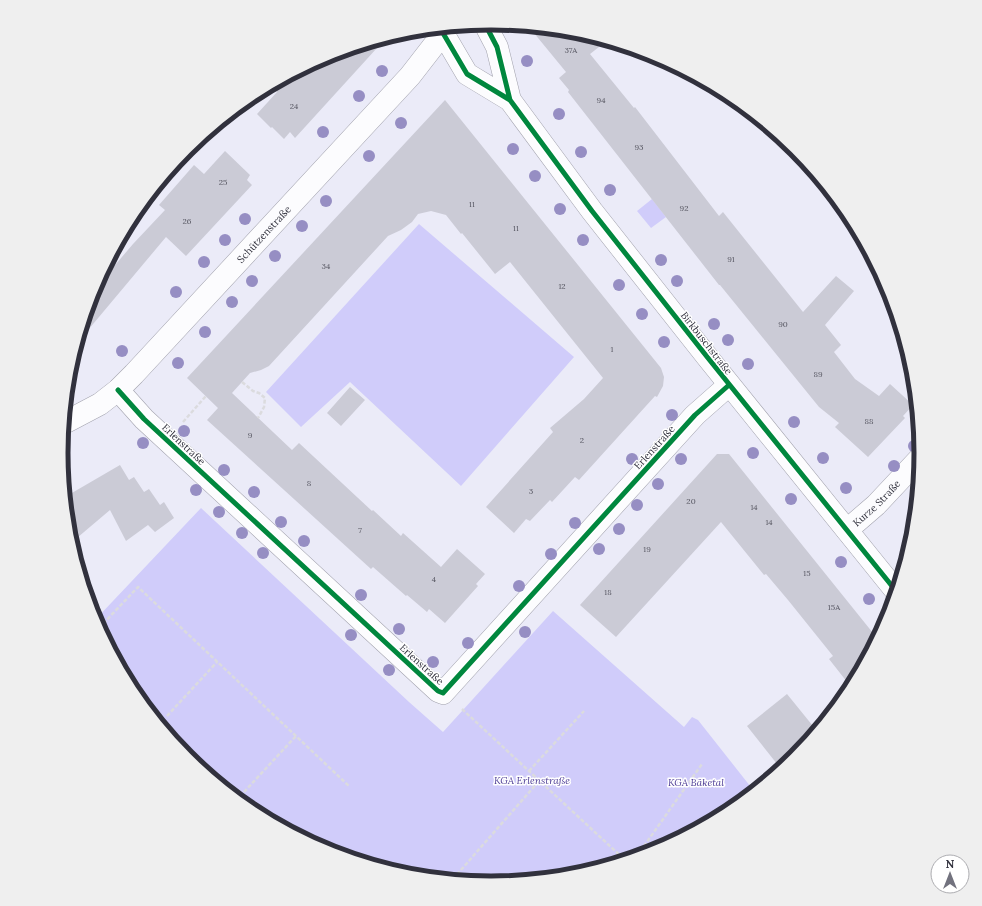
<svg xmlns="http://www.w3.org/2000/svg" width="982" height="906" font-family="Lora,serif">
	<rect width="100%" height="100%" fill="#ebebf8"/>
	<path fill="#d0ccfa" d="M652,199L666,217L651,228L637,211Z
		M419,224L574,357L461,486L350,382L301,427L266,392Z
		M201,508L409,702L443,732L553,611L684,727L692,717L698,720L754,791L730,811L655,850L575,875L491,883L407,875L326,850L252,810L187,757L133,692L95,620Z"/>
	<path fill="#cbcbd6" d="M529,27L575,31L591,36L599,47L590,54L634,108L635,107L719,216L723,212L803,312L836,276L854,291L825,325L841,345L834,352L855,379L879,396L890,384L913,405L903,416L905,418L868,457L835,427L839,423L819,407L720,285H719L568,92L569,90L559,78L566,72Z
		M387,37L295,138L290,132L284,139L272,127L271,128L257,114L277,92L271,85L327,56Z
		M445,100L661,368L664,377L663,386L657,397L655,396L579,480L575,477L552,502L550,500L530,521L526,519L514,533L486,507L553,432L550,428L584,399L603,378L510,262L495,274L462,233L461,234L446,215L431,211L418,214L412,222L401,230L388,236L269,366L261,370L250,373L232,393L292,450L299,443L372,511L373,510L401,536L403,533L441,567L457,549L485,574L476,584L478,586L445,623L429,609L427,612L407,595L406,596L373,567L371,569L207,420L218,408L187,378Z
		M225,151L250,175L247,180L252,185L186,256L166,237L78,342L93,291L133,244L165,210L159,205L194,165L204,174Z
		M350,387L365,400L341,426L327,413Z
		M717,454H729L877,638L851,687L829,659L833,656L788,600L766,574L764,575L721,522L616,637L580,605Z
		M120,465L129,480L134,477L144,492L149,489L160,505L164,502L174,518L155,532L148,525L126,541L110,510L71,543L69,537L65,497Z
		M787,694L817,731L795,757L781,769L747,726Z"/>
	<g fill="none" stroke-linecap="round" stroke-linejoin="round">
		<g stroke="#a2a2ad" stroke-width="23">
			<g id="minor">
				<path d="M118,390L144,419L438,691L443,693L695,415L729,385"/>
				<path id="s1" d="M64,423L100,404L118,390L134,374L410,76L448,27"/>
				<path id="s2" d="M847,530L876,505L921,457"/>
			</g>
		</g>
		<g stroke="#a2a2ad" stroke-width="23">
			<path id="tertiary" d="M485,24L497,47L510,100
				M440,28L467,74L510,100L592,211L708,358L896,591"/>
		</g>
		<path stroke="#dbdbde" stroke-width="2.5" stroke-dasharray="4 2" stroke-linecap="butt" d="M242,382L253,391L259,393L265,398L264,407L258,418
			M183,422L206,396
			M99,628L138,587L350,787
			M462,709L625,860
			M167,716L217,662
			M529,771L584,711
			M244,792L296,736
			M637,856L702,764
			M390,867L394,871
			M453,879L539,781"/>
		<use href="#minor" stroke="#fcfcfe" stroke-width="22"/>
		<use href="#tertiary" stroke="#fcfcfe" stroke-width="22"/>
		<g stroke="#fff" stroke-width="8">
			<path id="cycleway" d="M485,24L497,47L510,100
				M440,28L467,74L510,100L592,211L708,358L896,591
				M118,390L144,419L438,691L443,693L695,415L729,385"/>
		</g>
		<use href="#cycleway" stroke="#00873e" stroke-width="5"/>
	</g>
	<g fill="#968ec3">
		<circle cx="527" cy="61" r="6"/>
		<circle cx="382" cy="71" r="6"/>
		<circle cx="359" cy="96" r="6"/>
		<circle cx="559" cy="114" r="6"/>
		<circle cx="401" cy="123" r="6"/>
		<circle cx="323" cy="132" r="6"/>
		<circle cx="513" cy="149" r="6"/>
		<circle cx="581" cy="152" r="6"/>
		<circle cx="369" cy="156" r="6"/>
		<circle cx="535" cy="176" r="6"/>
		<circle cx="610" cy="190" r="6"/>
		<circle cx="326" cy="201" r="6"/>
		<circle cx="560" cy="209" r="6"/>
		<circle cx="245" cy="219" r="6"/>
		<circle cx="302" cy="226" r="6"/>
		<circle cx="225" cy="240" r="6"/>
		<circle cx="583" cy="240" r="6"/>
		<circle cx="275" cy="256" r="6"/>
		<circle cx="661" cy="260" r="6"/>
		<circle cx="204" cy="262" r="6"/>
		<circle cx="252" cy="281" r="6"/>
		<circle cx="677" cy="281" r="6"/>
		<circle cx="619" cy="285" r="6"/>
		<circle cx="176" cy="292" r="6"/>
		<circle cx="232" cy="302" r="6"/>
		<circle cx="642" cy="314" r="6"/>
		<circle cx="714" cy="324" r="6"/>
		<circle cx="205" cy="332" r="6"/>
		<circle cx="728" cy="340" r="6"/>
		<circle cx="664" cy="342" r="6"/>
		<circle cx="122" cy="351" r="6"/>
		<circle cx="178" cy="363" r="6"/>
		<circle cx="748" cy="364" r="6"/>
		<circle cx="672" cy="415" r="6"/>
		<circle cx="794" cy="422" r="6"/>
		<circle cx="184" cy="431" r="6"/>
		<circle cx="143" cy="443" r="6"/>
		<circle cx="914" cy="446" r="6"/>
		<circle cx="753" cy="453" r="6"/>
		<circle cx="823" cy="458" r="6"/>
		<circle cx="632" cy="459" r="6"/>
		<circle cx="681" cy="459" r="6"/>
		<circle cx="894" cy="466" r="6"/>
		<circle cx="224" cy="470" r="6"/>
		<circle cx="658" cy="484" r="6"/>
		<circle cx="846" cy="488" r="6"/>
		<circle cx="196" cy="490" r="6"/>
		<circle cx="254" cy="492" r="6"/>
		<circle cx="791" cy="499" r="6"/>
		<circle cx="637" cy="505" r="6"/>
		<circle cx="219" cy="512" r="6"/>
		<circle cx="281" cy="522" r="6"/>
		<circle cx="575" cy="523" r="6"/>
		<circle cx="619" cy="529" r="6"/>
		<circle cx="242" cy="533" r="6"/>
		<circle cx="304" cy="541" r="6"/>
		<circle cx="599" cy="549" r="6"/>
		<circle cx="263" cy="553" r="6"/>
		<circle cx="551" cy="554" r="6"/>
		<circle cx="841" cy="562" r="6"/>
		<circle cx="519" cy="586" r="6"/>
		<circle cx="361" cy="595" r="6"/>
		<circle cx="869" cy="599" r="6"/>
		<circle cx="399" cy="629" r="6"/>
		<circle cx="525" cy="632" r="6"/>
		<circle cx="351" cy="635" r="6"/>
		<circle cx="468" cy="643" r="6"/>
		<circle cx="433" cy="662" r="6"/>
		<circle cx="389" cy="670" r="6"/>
	</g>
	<g text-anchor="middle" stroke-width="3" stroke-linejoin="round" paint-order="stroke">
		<g font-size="8" fill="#585863">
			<text x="571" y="53">37A</text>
			<text x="601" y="103">94</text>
			<text x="294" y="109">24</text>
			<text x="639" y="150">93</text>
			<text x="223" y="185">25</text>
			<text x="472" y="207">11</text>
			<text x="684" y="211">92</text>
			<text x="187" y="224">26</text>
			<text x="516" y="231">11</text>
			<text x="731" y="262">91</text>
			<text x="326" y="269">34</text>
			<text x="562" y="289">12</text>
			<text x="783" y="327">90</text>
			<text x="612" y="352">1</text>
			<text x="818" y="377">89</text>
			<text x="869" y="424">88</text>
			<text x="250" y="438">9</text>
			<text x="582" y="443">2</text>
			<text x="309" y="486">8</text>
			<text x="531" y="494">3</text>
			<text x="691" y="504">20</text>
			<text x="754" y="510">14</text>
			<text x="769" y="525">14</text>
			<text x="360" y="533">7</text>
			<text x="647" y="552">19</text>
			<text x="807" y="576">15</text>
			<text x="434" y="582">4</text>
			<text x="608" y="595">18</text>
			<text x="834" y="610">15A</text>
		</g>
		<g font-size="10" fill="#31313d" stroke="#fff">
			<text dy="4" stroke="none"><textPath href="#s1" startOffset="277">Schützenstraße</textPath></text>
			<text transform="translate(707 343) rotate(52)" y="4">Birkbuschstraße</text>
			<text transform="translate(184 444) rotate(43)" y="4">Erlenstraße</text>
			<text transform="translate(654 447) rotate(-48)" y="4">Erlenstraße</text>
			<text dy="4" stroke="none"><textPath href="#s2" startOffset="40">Kurze Straße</textPath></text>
			<text transform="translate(422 664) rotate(42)" y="4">Erlenstraße</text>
		</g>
		<g font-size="10" font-style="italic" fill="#514198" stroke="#fff">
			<text x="532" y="784">KGA Erlenstraße</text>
			<text x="696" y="786">KGA Bäketal</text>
		</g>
	</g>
	<path d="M0 0H982V906H0ZM68 453a423 423 0 1 1 846 0a423 423 0 1 1-846 0Z" fill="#efefef" fill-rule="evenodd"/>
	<path fill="none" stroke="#31313d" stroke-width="5" d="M68 453a423 423 0 1 1 846 0a423 423 0 1 1-846 0Z"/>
	<g transform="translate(950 874)"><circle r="19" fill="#ffffff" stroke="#adadb1"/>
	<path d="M0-3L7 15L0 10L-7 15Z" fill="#72727e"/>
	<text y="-6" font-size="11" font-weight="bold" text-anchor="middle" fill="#31313d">N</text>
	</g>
</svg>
